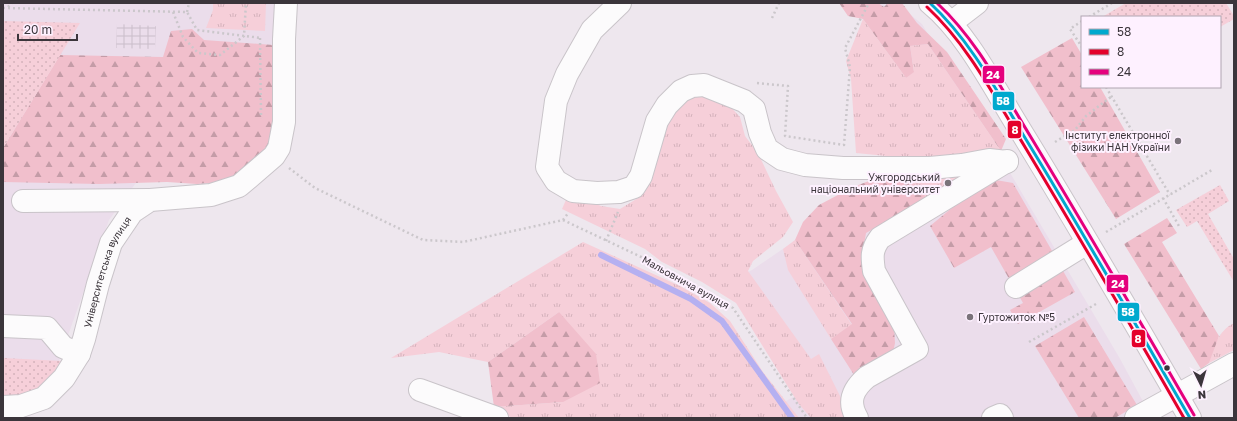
<svg xmlns="http://www.w3.org/2000/svg" width="1237" height="421" font-family="'Golos Text',sans-serif">
	<defs>
		<pattern id="industrial-grid" width="8" height="8" patternUnits="userSpaceOnUse"><rect width="8" height="8" fill="#ebddeb"/><path d="M0 4h8M4 0v8" fill="none" stroke="#cabeca"/></pattern>
		<pattern id="grass-tufts" width="24" height="20" patternUnits="userSpaceOnUse"><rect width="24" height="20" fill="#f6cfd9"/><path d="M3 7l-1-3M5 7V3M7 7l1-3M15 17l-1-3M17 17v-4M19 17l1-3" fill="none" stroke="#d4b2bb"/></pattern>
		<pattern id="forest-firs" width="22" height="20" patternUnits="userSpaceOnUse"><rect width="22" height="20" fill="#f1bfcc"/><path d="M5 1l3.5 6h-7zM16 11l3.5 6h-7z" fill="#c49ca7"/></pattern>
		<pattern id="garden-dots" width="8" height="8" patternUnits="userSpaceOnUse"><rect width="8" height="8" fill="#f6cfd9"/><path d="M2 2h.1M6 6h.1" fill="none" stroke="#d4b2bb" stroke-width="1.8" stroke-linecap="round"/></pattern>
	</defs>
	<rect width="100%" height="100%" fill="#eee7ee"/>
	<path fill="#ebddeb" d="M3,3H280L276,132L141,176L109,220L50,386L3,413Z
		M867,3H896L922,24L1119,357L1152,418H759L758,416L799,394L725,283L752,270L963,126Z"/>
	<path fill="url(#industrial-grid)" d="M117,24L156,26L155,49L116,48Z"/>
	<path fill="url(#grass-tufts)" d="M213,3H266L265,31L206,28L213,10Z
		M863,19L906,78L914,71L910,46L928,44L1001,151L926,160L856,153L851,79L846,61Z
		M699,93L727,103L740,117L745,136L758,153L776,191L793,222L783,237L753,261L748,271L811,359L819,354L841,398L848,418H811L798,403L736,303L702,282L662,262L645,249L562,209L569,193L601,206L620,209L638,198L647,184L656,149L671,115L683,100Z
		M993,167L927,198L909,179Z
		M795,240L852,325L831,339L788,270L783,249Z
		M583,242L680,286L710,303L730,321L763,372L799,418H512L494,407L563,402L559,312L488,362L439,352L391,358Z
		M1234,323V350L1209,363C1215,346 1217,332 1234,323Z"/>
	<path fill="url(#forest-firs)" d="M839,3H878L884,7L888,3H902L917,23L947,52L1006,139L1001,151L928,44L910,46L914,72L906,78L863,19L848,16Z
		M192,29L204,40L273,45L274,111L269,143L246,174L225,182L197,184L167,182L99,184L3,182V148L60,55L163,57L171,31Z
		M1072,38L1082,55V87H1100L1160,192L1116,219L1021,67Z
		M909,179L927,198L866,233L864,245L894,328L895,343L893,353L856,378L831,339L852,324L795,240L803,222L819,205L853,187L869,181Z
		M990,179L1013,183L1055,256L1012,284L991,247L954,268L930,226L953,207Z
		M1167,218L1177,233L1162,242L1219,336L1209,363L1201,369L1124,244Z
		M1062,269L1075,292L1018,324L1010,310L1023,303L1018,294Z
		M559,312L596,354L600,383L563,402L494,407L488,362Z
		M1084,317L1137,405L1115,418H1079L1035,346Z"/>
	<path fill="url(#garden-dots)" d="M1126,3H1226L1234,16V19L1220,27V17H1102Z
		M3,21L80,23L3,148Z
		M1220,185L1229,201L1208,214L1234,259V282L1197,221L1187,227L1176,210Z
		M3,358L63,361L47,384L32,394L3,399Z"/>
	<g fill="none" stroke-linecap="round" stroke-linejoin="round">
		<path stroke="#b5b0f1" stroke-width="6" d="M601,255L691,299L722,321L792,418"/>
		<g stroke="#c9c4c9" stroke-width="24">
			<g id="minor">
				<path d="M620,3L592,30L567,74L556,101L547,167L556,181L573,191L597,193L619,192L634,187L641,176L657,121L667,105L681,91L692,86L704,85L744,101L754,109L760,133L767,149L782,159L805,165L843,168H930L962,165L989,160L1007,162"/>
				<path d="M930,3C967,33 994,88 1019,128C1078,224 1134,321 1190,418"/>
				<path d="M951,23L977,3"/>
				<path d="M23,201L150,200"/>
				<path d="M1016,287L1087,243"/>
				<path d="M3,326L47,328L63,347L79,354"/>
				<path d="M420,390L497,418"/>
				<path id="s1" d="M3,407L21,406L44,398L64,378L79,354L84,339L98,284L111,243L132,212L150,200L211,195L239,186L274,156L279,148L284,122V39L286,3"/>
				<path d="M857,418C847,401 853,389 867,377L917,349L874,271C872,257 871,250 880,238L1007,161"/>
				<path d="M993,418L1000,415L1002,418"/>
				<path d="M1136,418L1234,364"/>
			</g>
		</g>
		<path stroke="#cbc7cb" stroke-width="2.5" stroke-dasharray="2 3" stroke-linecap="butt" d="M8,7L12,3
			M3,8L187,12L197,30L261,38
			M173,12L183,37L198,53L220,55L244,36L246,3
			M187,12L189,3
			M1089,17L1112,3
			M772,18L779,3
			M1082,21L1070,29L1082,47
			M260,38L261,115L262,118
			M757,83L788,86L785,136L844,145L850,67L845,48L869,3
			M1106,87L1170,195
			M1055,142L1075,130L1086,116L1112,96
			M289,168L315,188L423,240L463,242L563,220L569,212
			M1163,198L1179,226
			M563,220L654,263L733,308L807,418
			M1106,232L1212,170
			M606,241L618,212
			M1029,342L1096,304"/>
		<use href="#minor" stroke="#fcfbfc" stroke-width="22"/>
		<g stroke="#fef1ff" stroke-width="6">
			<path id="bus-1" d="M930,3C973,43 1000,97 1030,146C1085,236 1137,327 1190,418"/>
		</g>
		<g stroke="#fef1ff" stroke-width="6">
			<path id="bus-2" d="M927,7C969,46 995,98 1025,147C1079,237 1132,327 1184,418"/>
		</g>
		<g stroke="#fef1ff" stroke-width="6">
			<path id="bus-3" d="M937,3C978,41 1003,92 1032,139C1087,230 1141,323 1194,415"/>
		</g>
		<use href="#bus-1" stroke="#00a9ce" stroke-width="3"/>
		<use href="#bus-2" stroke="#e4002b" stroke-width="3"/>
		<use href="#bus-3" stroke="#e5007d" stroke-width="3"/>
	</g>
	<g fill="#7a737a" stroke="#fef1ff" stroke-width="1.5">
		<circle cx="1178" cy="141" r="4"/>
		<circle cx="948" cy="183" r="4"/>
		<circle cx="970" cy="317" r="4"/>
	</g>
	<circle fill="#3b353b" stroke="#fef1ff" stroke-width="1.5" cx="1167" cy="368" r="3.5"/>
	<g text-anchor="middle" stroke-width="4" stroke-linejoin="round" paint-order="stroke">
		<g font-size="10" fill="#3b353b" stroke="#fef1ff" text-anchor="end">
			<text x="1170" y="139">Інститут електронної<tspan x="1170" dy="12">фізики НАН України</tspan></text>
			<text x="940" y="181">Ужгородський<tspan x="940" dy="12">національний університет</tspan></text>
			<text x="978" y="321" text-anchor="start">Гуртожиток №5</text>
		</g>
		<g font-size="10" fill="#3b353b" stroke="#fef1ff">
			<text dy="4" stroke="none"><textPath href="#s1" startOffset="186">Університетська вулиця</textPath></text>
			<text transform="translate(686 282) rotate(29)" y="4">Мальовнича вулиця</text>
		</g>
	</g>
	<g stroke="#fef1ff" stroke-width="1.5">
		<rect x="982" y="65" width="23" height="19" rx="4" fill="#e5007d"/>
		<rect x="992" y="91" width="23" height="20" rx="4" fill="#00a9ce"/>
		<rect x="1007" y="120" width="15" height="19" rx="4" fill="#e4002b"/>
		<rect x="1106" y="274" width="23" height="19" rx="4" fill="#e5007d"/>
		<rect x="1117" y="302" width="23" height="20" rx="4" fill="#00a9ce"/>
		<rect x="1131" y="329" width="15" height="19" rx="4" fill="#e4002b"/>
	</g>
	<g font-size="11" text-anchor="middle" font-weight="bold" fill="#fff">
		<text x="993" y="79">24</text>
		<text x="1003" y="105">58</text>
		<text x="1015" y="134">8</text>
		<text x="1118" y="288">24</text>
		<text x="1128" y="316">58</text>
		<text x="1138" y="343">8</text>
	</g>
	<rect width="1237" height="421" fill="none" stroke="#3b353b" stroke-width="8"/>
	<rect x="1081" y="16" width="140" height="72" fill="#fef1ff" stroke="#b0a6b1"/>
	<rect x="1089" y="29" width="20" height="6" fill="#00a9ce" stroke="#b0a6b1"/>
	<text x="1117" y="36" font-size="12" fill="#3b353b">58</text>
	<rect x="1089" y="49" width="20" height="6" fill="#e4002b" stroke="#b0a6b1"/>
	<text x="1117" y="56" font-size="12" fill="#3b353b">8</text>
	<rect x="1089" y="69" width="20" height="6" fill="#e5007d" stroke="#b0a6b1"/>
	<text x="1117" y="76" font-size="12" fill="#3b353b">24</text>
	<g transform="translate(1201 385) rotate(175)" stroke="#fef1ff" stroke-width="3" paint-order="stroke">
	<path d="M0-3L7 15L0 10L-7 15Z" fill="#3b353b"/>
	<text y="-6" font-size="11" font-weight="bold" text-anchor="middle" fill="#3b353b">N</text>
	</g>
	<path d="M18 34v6h59v-6" fill="none" stroke="#3b353b" stroke-width="2"/>
	<text x="24" y="34" font-size="12" fill="#3b353b" stroke="#fef1ff" stroke-width="3" paint-order="stroke">20 m</text>
</svg>
